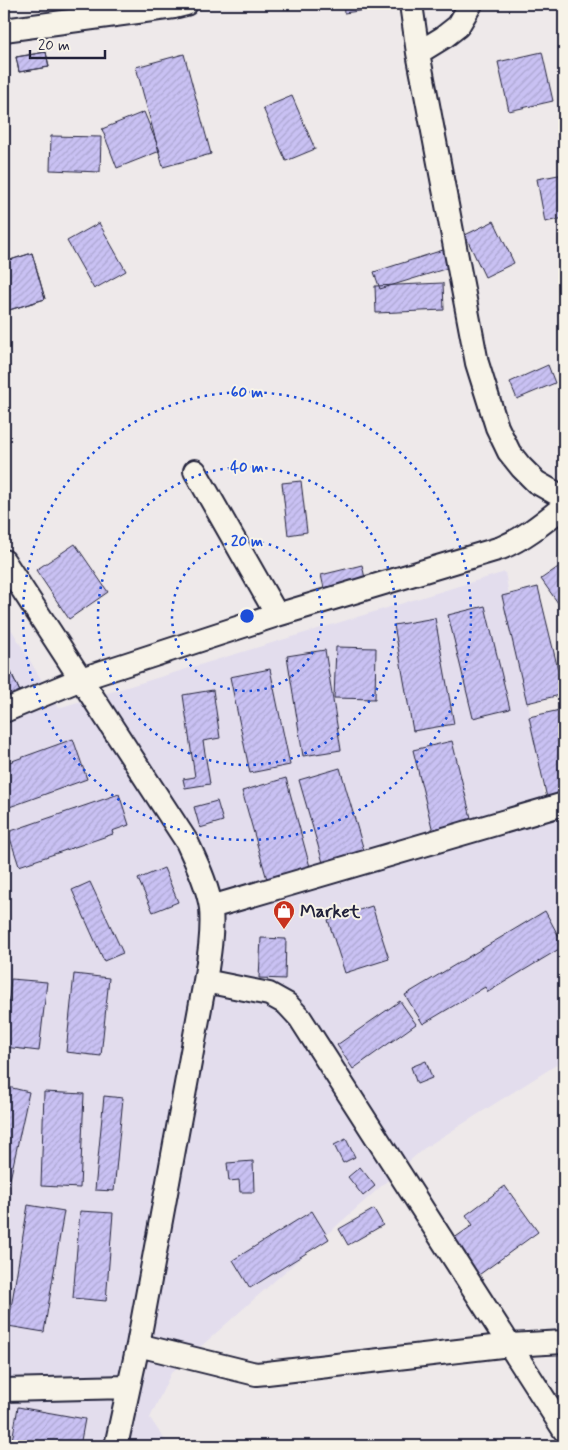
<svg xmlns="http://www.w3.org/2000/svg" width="568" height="1450" font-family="Mynerve,sans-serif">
	<defs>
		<pattern id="building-hatch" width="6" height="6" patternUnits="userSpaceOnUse" patternTransform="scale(1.25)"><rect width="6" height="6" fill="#c9c1f3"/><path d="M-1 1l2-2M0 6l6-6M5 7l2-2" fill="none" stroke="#aca6d1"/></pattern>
	</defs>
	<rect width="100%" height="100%" fill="#eee9ea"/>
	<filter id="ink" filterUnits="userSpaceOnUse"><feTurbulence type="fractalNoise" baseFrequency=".02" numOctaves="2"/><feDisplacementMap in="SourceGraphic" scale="10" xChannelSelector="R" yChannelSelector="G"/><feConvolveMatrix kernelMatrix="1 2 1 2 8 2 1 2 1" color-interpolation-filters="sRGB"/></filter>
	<g filter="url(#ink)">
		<path fill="#e3dded" d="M505,572L545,799L564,785V1060L423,1149L171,1373L150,1418L169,1446H4V617L58,708Z"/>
		<path fill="url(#building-hatch)" stroke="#22223b" d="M343,4H379L380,8L344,13Z
			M445,4H468L457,15Z
			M46,52L49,67L19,72L16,57Z
			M46,52L49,67L19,72L16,57Z
			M542,52L553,101L509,111L498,62Z
			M184,54L211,154L163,167L136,67Z
			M292,96L315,149L286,161L263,108Z
			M144,112L160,151L117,168L102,129Z
			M51,136L101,137L100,172L50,170Z
			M564,174V218L545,222L537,179Z
			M494,221L514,263L485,277L465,235Z
			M99,223L126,271L94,289L67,241Z
			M443,250L448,268L380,289L374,272Z
			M32,253L45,299L6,311L4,301V262Z
			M32,253L45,299L6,311L4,301V262Z
			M443,283L444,310L376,313L375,286Z
			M548,365L555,383L517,399L510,382Z
			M301,481L307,532L288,535L282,483Z
			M75,544L108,592L69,619L36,570Z
			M564,563V598L558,603L541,579Z
			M362,565L365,578L324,588L321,575Z
			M538,587L564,694L527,703L502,596Z
			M485,606L510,709L473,718L448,615Z
			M435,618L454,724L413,731L394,625Z
			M336,647L376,648L375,699L334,698Z
			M325,650L341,750L303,756L287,656Z
			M4,657L21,694L4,703Z
			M4,657L21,694L4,703Z
			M270,669L290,765L250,773L230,677Z
			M213,690L220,738L203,741L210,784L185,788L183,779L195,777L183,695Z
			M564,709V794L547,798L529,717Z
			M73,739L87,779L4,809V764Z
			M452,741L475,834L436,844L413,750Z
			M340,768L367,861L326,873L299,780Z
			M286,778L313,878L270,890L242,791Z
			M119,794L129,825L112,831L113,834L19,866L8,832Z
			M217,801L223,821L200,828L194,807Z
			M164,868L178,902L153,912L138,879Z
			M90,882L123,953L104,961L72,890Z
			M372,906L389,959L345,973L328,920Z
			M545,911L564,946L488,992L485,987L423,1024L405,995Z
			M261,938L286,939L285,979L259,978Z
			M74,974L109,978L101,1056L66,1052Z
			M11,979L47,982L39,1051L4,1047Z
			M400,1001L416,1024L353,1069L337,1045Z
			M426,1061L432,1078L417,1084L411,1067Z
			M4,1086L29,1092L9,1184L4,1183Z
			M44,1092L84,1094L80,1188L41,1186Z
			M104,1096L123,1098L114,1191L95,1190Z
			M346,1139L355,1157L343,1163L334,1145Z
			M253,1161L254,1192H240L239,1180L229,1181L227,1163Z
			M360,1167L375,1186L363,1196L348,1177Z
			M505,1186L538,1232L476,1277L450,1241L473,1225L466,1215Z
			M28,1205L64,1211L44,1332L8,1326Z
			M374,1209L383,1225L348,1245L339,1229Z
			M80,1211L113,1213L106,1301L73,1298Z
			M312,1211L329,1239L250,1288L233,1260Z
			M18,1407L85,1419L80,1446H11Z"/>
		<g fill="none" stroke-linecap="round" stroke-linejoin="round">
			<g stroke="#22223b" stroke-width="26">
				<path id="street" d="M411,4L418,53
					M471,4L458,26L444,37L418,53L425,89L477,363L497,427L509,452L521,467L536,482L564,498
					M4,30L174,7L186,4
					M195,471L277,615
					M4,561L187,842C196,862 208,886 211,908C213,932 209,957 205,981L138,1345L116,1446
					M4,711L81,679L277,615L501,548C525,538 544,522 564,506
					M211,907L564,804
					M205,981L269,994L287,1004L300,1018L564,1430
					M138,1345L256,1374L267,1373L510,1345L564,1342
					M4,1390L128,1387"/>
			</g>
			<use href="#street" stroke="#f7f3e8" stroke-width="22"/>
		</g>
	</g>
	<g fill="none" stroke="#1d4ed8" stroke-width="2.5" stroke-dasharray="2.5 5">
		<circle cx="247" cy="616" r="75"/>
		<circle cx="247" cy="616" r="149"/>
		<circle cx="247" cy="616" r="224"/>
	</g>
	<defs>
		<g id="shop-pin" transform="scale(1.125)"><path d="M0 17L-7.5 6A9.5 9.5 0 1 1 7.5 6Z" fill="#c8321e" stroke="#f7f3e8"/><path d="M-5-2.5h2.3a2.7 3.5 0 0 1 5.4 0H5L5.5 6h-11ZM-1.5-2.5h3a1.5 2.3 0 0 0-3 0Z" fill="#fff"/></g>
	</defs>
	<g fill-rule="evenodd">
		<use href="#shop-pin" x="284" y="911"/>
	</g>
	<g text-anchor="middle" stroke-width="4" stroke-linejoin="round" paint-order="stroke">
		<g font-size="18" font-weight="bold" fill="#22223b" stroke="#f7f3e8" text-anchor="start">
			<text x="300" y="917">Market</text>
		</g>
	</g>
	<circle cx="247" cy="616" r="8" fill="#1d4ed8" stroke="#f7f3e8" stroke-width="2.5"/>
	<g font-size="15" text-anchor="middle" font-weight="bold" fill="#1d4ed8" stroke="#f7f3e8" stroke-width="4" stroke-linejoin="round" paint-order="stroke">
		<text x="247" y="397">60 m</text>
		<text x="247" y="472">40 m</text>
		<text x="247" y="546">20 m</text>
	</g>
	<rect width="568" height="1450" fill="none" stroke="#f7f3e8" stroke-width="20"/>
	<rect x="10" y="10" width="548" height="1430" fill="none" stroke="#22223b" stroke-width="2" filter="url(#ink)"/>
	<path d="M30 50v8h75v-8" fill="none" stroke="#22223b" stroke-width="2.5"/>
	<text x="38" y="50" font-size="15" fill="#22223b" stroke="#f7f3e8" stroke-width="4" paint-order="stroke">20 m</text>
</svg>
